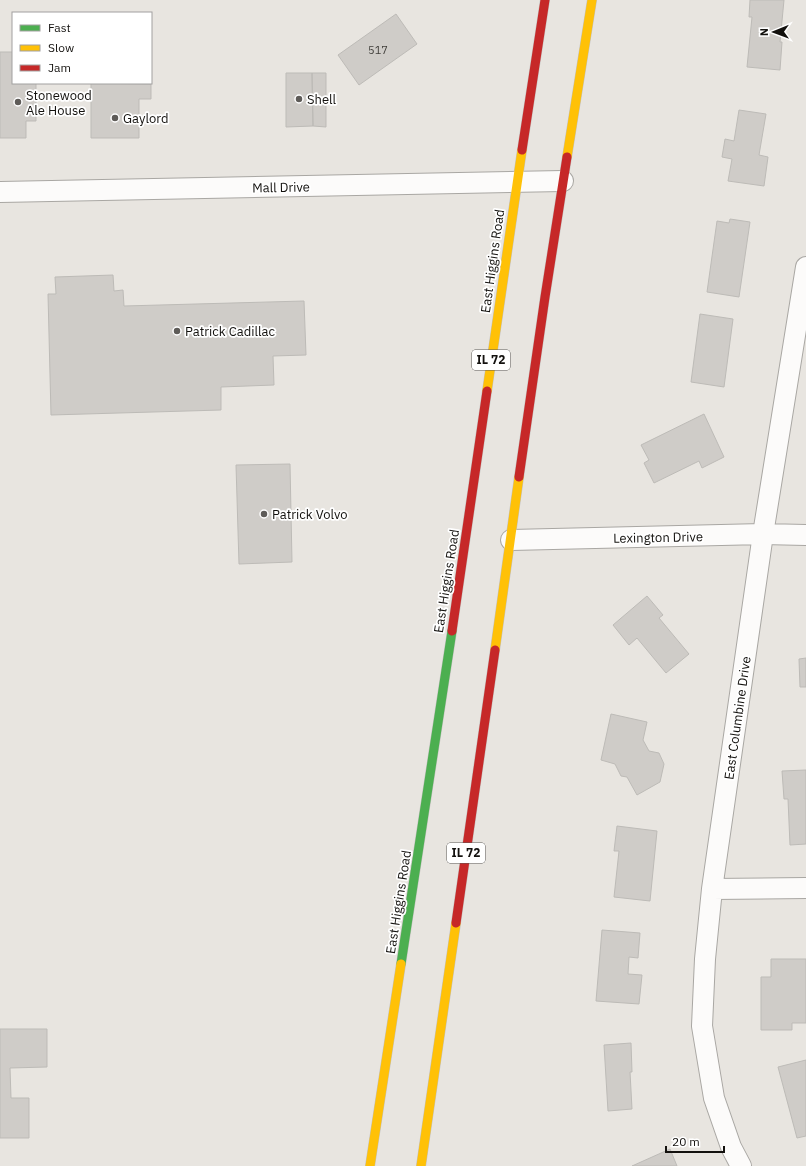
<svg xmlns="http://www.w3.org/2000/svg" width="806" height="1166" font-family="'IBM Plex Sans',sans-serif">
	<rect width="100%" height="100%" fill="#e8e5e0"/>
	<path fill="#cfccc8" stroke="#bdbbb7" d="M750,0H784L780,42H782L780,70L747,67L752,17H749Z
		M396,14L417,44L359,85L338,55Z
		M0,52H13V83H36V121H26V138H0Z
		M286,73H312L313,126L286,127Z
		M312,73H326V127L313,126Z
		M91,83L151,84V99H139V138H91Z
		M739,110L766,114L759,155L768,157L764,186L728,181L732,159L722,157L725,139L734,141Z
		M730,219L750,222L739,297L707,292L717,221L729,223Z
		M113,275L114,291L123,290L124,306L304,301L306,355L273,356L274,385L221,387V410L51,415L48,294H56L55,277Z
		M700,314L733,319L724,387L691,382Z
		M704,414L724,457L702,468L699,461L654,483L644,463L649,460L641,445Z
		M290,464L292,562L239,564L236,465Z
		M647,596L663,615L659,618L689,654L666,673L637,638L629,645L613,625Z
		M806,658V687H800L799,659Z
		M611,714L647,722L643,740L649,751L659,753L664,764L660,782L637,795L627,777L621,776L615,764L601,760Z
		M806,770V844L790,845L788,799H784L782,771Z
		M617,826L657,831L650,901L614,897L619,851H614Z
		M602,930L640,933L638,958L629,957L628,974L642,975L639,1004L596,1001Z
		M771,959H806V1023H792V1030H761V977H771Z
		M0,1029H47V1067L10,1068L11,1098H29V1138H0Z
		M631,1043L632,1072H630L632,1109L608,1111L604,1045Z
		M806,1060V1136L797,1138L778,1067Z
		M670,1149L677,1166H632Z"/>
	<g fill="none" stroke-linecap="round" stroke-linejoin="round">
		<g stroke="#a9a7a3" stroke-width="22">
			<path id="street" d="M0,192L563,181
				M511,540L763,534L806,535
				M712,889L806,888
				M741,1166L731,1147L714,1098L702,1026L705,959L712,889L763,534L806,267"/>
		</g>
		<g stroke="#c3c1bf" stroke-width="10">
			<path id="fast" d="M401,964L452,631"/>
		</g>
		<g stroke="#c3c1bf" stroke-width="10">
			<path id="slow" d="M567,157L592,0
				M487,391L522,150
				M495,650L519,477
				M370,1166L401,964
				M421,1166L456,923"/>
		</g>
		<g stroke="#c3c1bf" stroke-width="10">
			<path id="jam" d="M522,150L545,0
				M519,477L545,297L567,157
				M452,631L487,391
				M456,923L495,650"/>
		</g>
		<use href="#street" stroke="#fcfbfa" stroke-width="20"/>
		<use href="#fast" stroke="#4caf50" stroke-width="9"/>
		<use href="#slow" stroke="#ffc107" stroke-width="9"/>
		<use href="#jam" stroke="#c62828" stroke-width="9"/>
	</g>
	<g fill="#5e5b58" stroke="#fff" stroke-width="1.5">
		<circle cx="299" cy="99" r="4"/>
		<circle cx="18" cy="102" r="4"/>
		<circle cx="115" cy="118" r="4"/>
		<circle cx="177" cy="331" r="4"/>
		<circle cx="264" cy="514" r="4"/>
	</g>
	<g text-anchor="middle" stroke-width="3.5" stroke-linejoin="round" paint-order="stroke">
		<g font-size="11" fill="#42403c">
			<text x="378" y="54">517</text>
		</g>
		<g fill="#fff" stroke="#5a5856" stroke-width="1">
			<rect x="472" y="350" width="38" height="20" rx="3"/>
			<rect x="447" y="843" width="38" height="20" rx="3"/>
		</g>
		<g font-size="12" font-weight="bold" fill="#13110e">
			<text x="491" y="364">IL 72</text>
			<text x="466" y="857">IL 72</text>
		</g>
		<g font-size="13" fill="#13110e" stroke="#fff" text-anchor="start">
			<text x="26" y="100">Stonewood<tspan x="26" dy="15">Ale House</tspan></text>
			<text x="307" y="104">Shell</text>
			<text x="123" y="123">Gaylord</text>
			<text x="185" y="336">Patrick Cadillac</text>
			<text x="272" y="519">Patrick Volvo</text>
		</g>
		<g font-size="13" fill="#13110e" stroke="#fff">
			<text transform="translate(281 187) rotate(-1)" y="5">Mall Drive</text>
			<text transform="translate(492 261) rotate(-82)" y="5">East Higgins Road</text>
			<text transform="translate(658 537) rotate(-1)" y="5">Lexington Drive</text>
			<text transform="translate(446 581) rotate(-81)" y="5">East Higgins Road</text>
			<text transform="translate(737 718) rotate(-82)" y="5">East Columbine Drive</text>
			<text transform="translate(398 902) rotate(-81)" y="5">East Higgins Road</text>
		</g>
	</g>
	<rect x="12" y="12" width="140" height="72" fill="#ffffff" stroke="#a1a09f"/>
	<rect x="20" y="25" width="20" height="6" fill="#4caf50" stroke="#a1a09f"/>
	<text x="48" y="32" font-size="12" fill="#13110e">Fast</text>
	<rect x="20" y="45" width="20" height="6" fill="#ffc107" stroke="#a1a09f"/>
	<text x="48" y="52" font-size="12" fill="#13110e">Slow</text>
	<rect x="20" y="65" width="20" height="6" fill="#c62828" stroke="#a1a09f"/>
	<text x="48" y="72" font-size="12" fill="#13110e">Jam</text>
	<g transform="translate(774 32) rotate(269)" stroke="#ffffff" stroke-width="3" paint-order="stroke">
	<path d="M0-3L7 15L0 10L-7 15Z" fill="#13110e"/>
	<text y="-6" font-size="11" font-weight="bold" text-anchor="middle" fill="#13110e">N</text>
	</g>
	<path d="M666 1146v6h58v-6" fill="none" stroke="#13110e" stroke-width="2"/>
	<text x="672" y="1146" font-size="12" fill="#13110e" stroke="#ffffff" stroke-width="3" paint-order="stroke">20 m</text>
</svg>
